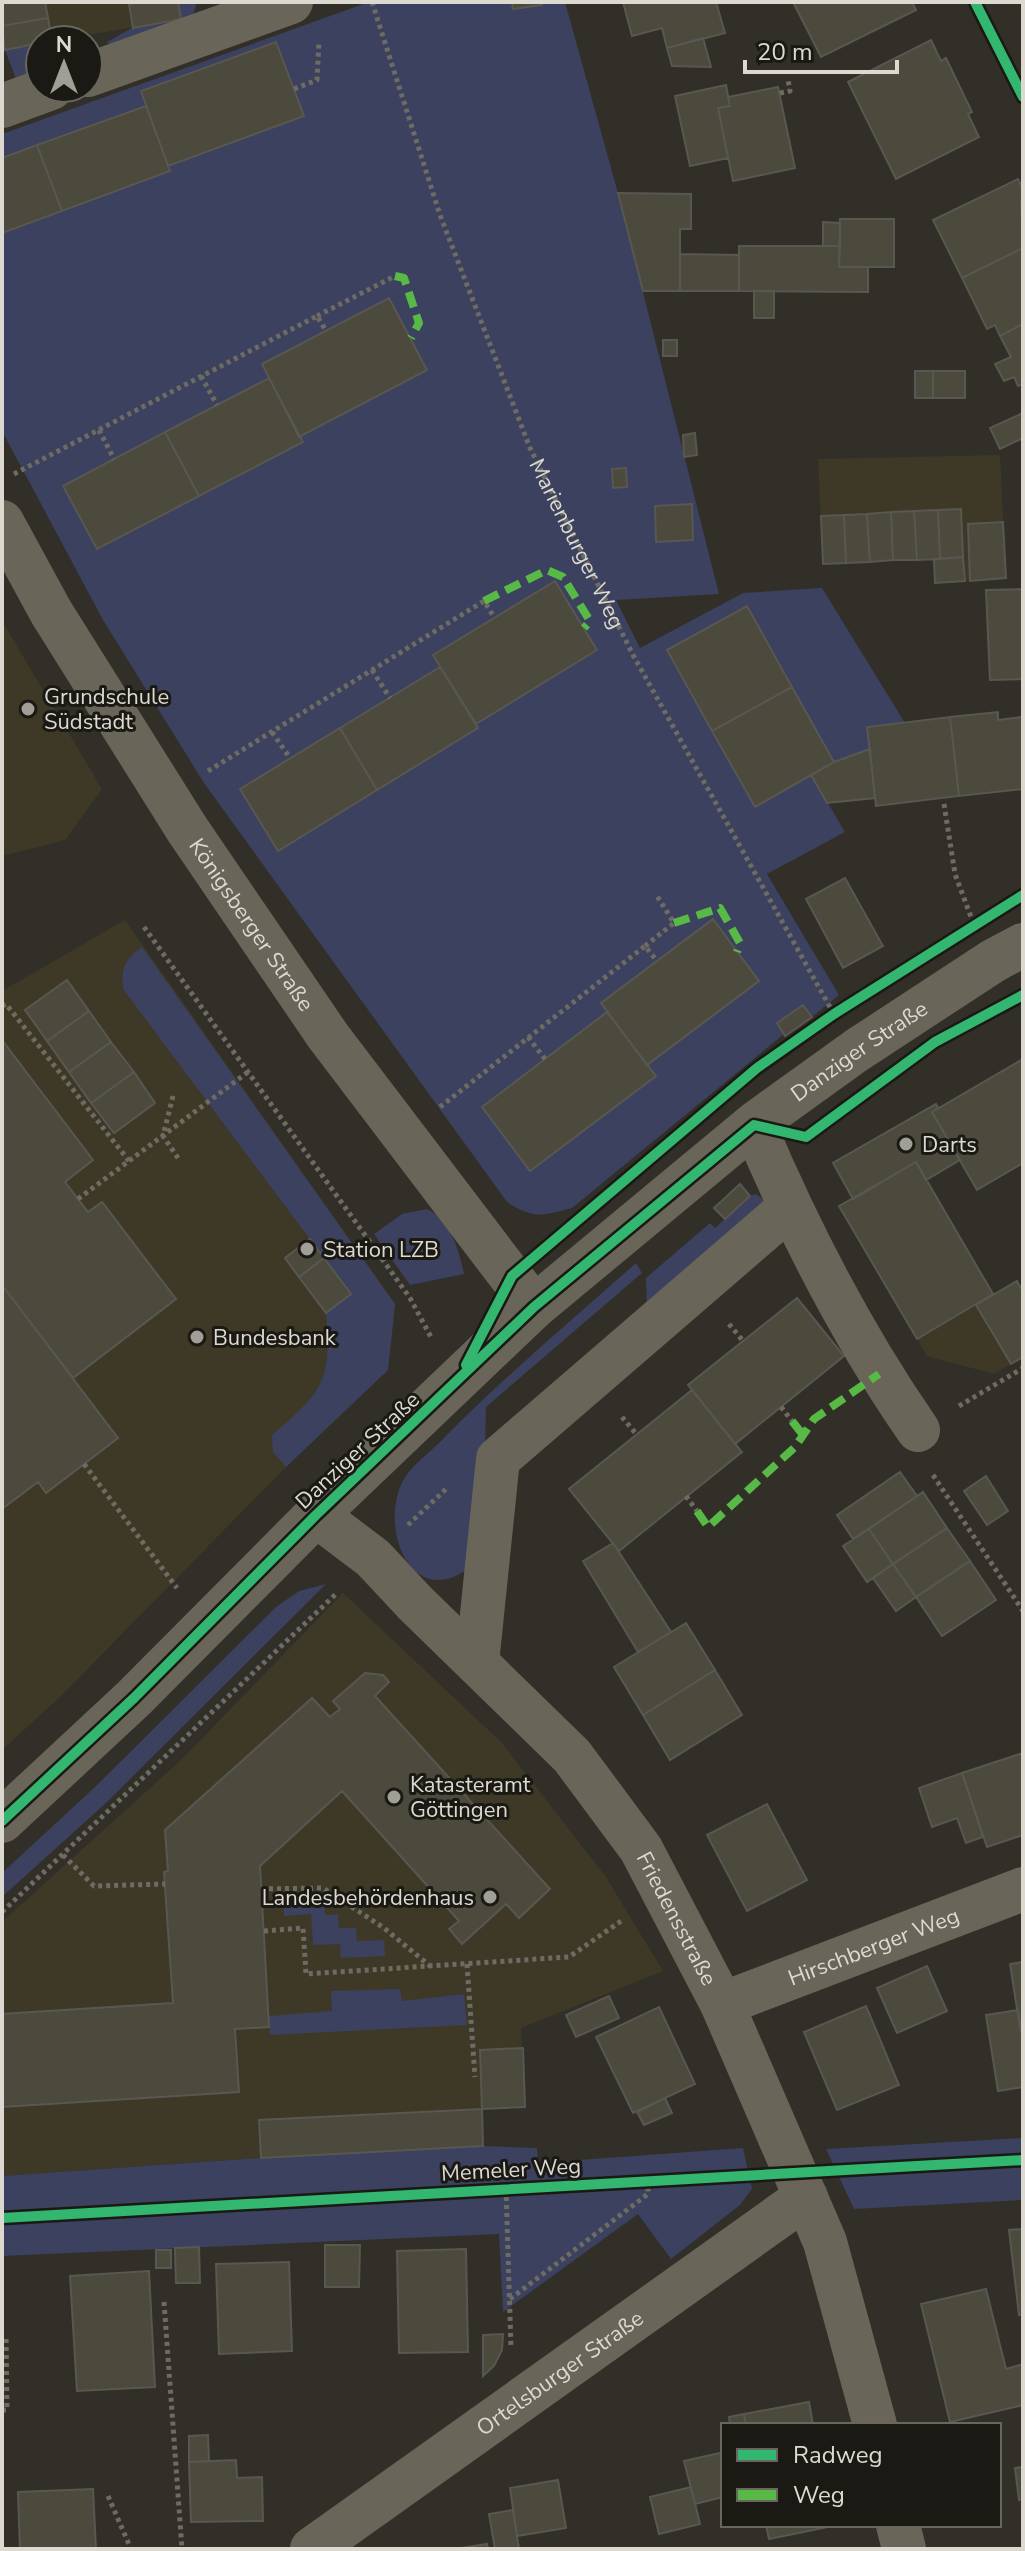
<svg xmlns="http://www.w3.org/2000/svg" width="1025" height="2551" font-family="'Nunito Sans',sans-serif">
	<rect width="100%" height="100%" fill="#312f28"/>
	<path fill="#3e3927" d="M2,2H178L181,19L58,40H40V43L2,50Z
		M1000,455L1006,578L965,581L963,557L823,564L818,459Z
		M2,621L102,789L65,840L2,856Z
		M125,920L395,1304L388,1370L286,1467L60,1697L2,1750V991Z
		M1017,1281L1023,1292V1357L994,1374L927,1356L917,1339Z
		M343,1593L501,1742L606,1877L663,1971L521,2028L525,2107L482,2109L483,2146L261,2158L2,2176V1922L181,1760Z"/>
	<path fill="#3b415e" d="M178,2H197L190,26L113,51L107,42Z
		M369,2H565L618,193L719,594L616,600L640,648L743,593L822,588L905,723L868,727L870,749L834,762L812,776L845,832L767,874L839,995L812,1017L803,1005L777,1023L784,1034L572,1208C543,1216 534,1219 507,1202L204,783L103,620L2,431V134Z
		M40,43V79L19,87L5,50Z
		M142,947L395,1304L388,1370L286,1467L273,1452L272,1435C323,1391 332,1382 326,1313L351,1294L123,989C121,968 125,959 142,947Z
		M756,1194L763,1199L764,1205L647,1316L646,1278L710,1223L715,1228L750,1196Z
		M427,1209C451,1221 459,1250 464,1274L410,1285L374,1234L402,1214Z
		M636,1263L642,1273L486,1407L485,1452L469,1568C409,1612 378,1524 404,1479C412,1465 435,1448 446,1436C506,1375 572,1320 636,1263Z
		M326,1584L105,1804L2,1897V1873L95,1787L276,1607L299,1591Z
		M324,1900L325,1915L338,1914L339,1928H356L357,1941L384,1940L385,1956L341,1958L340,1944L313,1945L311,1914L284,1916L283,1902Z
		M400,1989L402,2001L464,1994L467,2025L270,2035L269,2016L332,2011L331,1991Z
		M1023,2138V2200L854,2209L826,2149Z
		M483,2146L537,2148L538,2163L743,2148L752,2189L740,2205L671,2259L638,2214L503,2312L499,2234L2,2256V2176L261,2158Z"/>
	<path fill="#4c493d" stroke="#585751" stroke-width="2" d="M2,2H45L48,18L2,26Z
		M140,2H178L181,19L133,28L129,4Z
		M512,2H542V5L513,9Z
		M623,2H716L725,33L667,48L662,28L632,36Z
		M793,2H912L916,10L821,57Z
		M48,18L52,40H40V43L5,50L2,26Z
		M703,38L711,67L672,66L667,48Z
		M931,40L941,61L946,58L972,112L968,114L979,137L896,179L848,82Z
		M276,42L304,116L168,166L141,91Z
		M726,85L730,106L718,108L728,158L690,166L675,96Z
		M778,87L795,168L733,181L718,108L730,106L728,97Z
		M146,106L170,171L62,211L37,145Z
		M37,145L62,211L2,233V158Z
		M1018,179L1023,189L1021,202L1023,248L962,278L933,220Z
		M618,193L691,194V229H680V291H643Z
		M840,219H894V267H839Z
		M823,222L840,223V246H823Z
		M739,246H840L839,267H868V292L739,291Z
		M1023,248V324L1000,336L995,325L987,329L962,278Z
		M680,254L739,255V291H680Z
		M754,291H774V318H754Z
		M389,298L427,370L299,437L262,364Z
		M1023,324V384L1018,386L1014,377L1004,381L995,364L1011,357L1000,336Z
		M663,340H677V356H663Z
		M915,371H933V398H915Z
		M933,371H965V398H933Z
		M269,378L303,442L199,496L165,432Z
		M1023,413V438L1000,449L990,428Z
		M165,432L199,496L97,549L63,486Z
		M695,433L697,455L684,457L683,435Z
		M626,468L627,487L613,488L612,469Z
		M692,504L693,540L656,542L655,506Z
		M961,509L963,557L940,559L938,510Z
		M938,510L940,559L917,560L914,511Z
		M914,511L917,560H893L891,512Z
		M891,512L893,560L870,562L867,514Z
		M867,514L870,562L846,563L844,515Z
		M844,515L846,563L823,564L821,516Z
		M1003,522L1006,578L970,581L968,524Z
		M963,557L965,581L935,583L934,559Z
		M555,581L597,650L476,724L433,655Z
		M1023,589V679L990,680L986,590Z
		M747,606L792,687L712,731L667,650Z
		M440,667L478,728L377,790L340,728Z
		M792,687L834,762L755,807L712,731Z
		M998,712V720L1023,717V789L959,796L950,717Z
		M950,717L959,796L876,806L867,727Z
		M340,728L377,790L278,851L240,789Z
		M870,749L875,798L827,803L811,775L834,762Z
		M845,878L883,946L843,968L806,899Z
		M713,919L759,981L647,1065L601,1003Z
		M67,980L89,1011L47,1041L25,1010Z
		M803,1005L812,1017L785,1036L777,1023Z
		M89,1011L111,1042L69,1072L47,1041Z
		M607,1012L656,1076L530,1171L482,1107Z
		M2,1040L93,1160L65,1182L88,1212L102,1202L176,1299L73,1378L2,1285Z
		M111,1042L134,1072L91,1103L69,1072Z
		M1023,1059V1163L977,1190L932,1112Z
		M134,1072L155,1103L114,1133L91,1103Z
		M936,1104L938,1108L932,1112L960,1160L926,1180L916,1162L853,1199L833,1163Z
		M916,1162L993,1294L917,1339L839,1206Z
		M740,1184L750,1196L725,1219L714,1208Z
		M310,1239L324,1258L299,1277L285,1258Z
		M324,1258L351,1294L326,1313L299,1277Z
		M1017,1281L1023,1292V1357L1011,1364L976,1305Z
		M2,1285L118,1438L46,1493L38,1482L2,1509Z
		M797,1298L844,1356L735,1444L688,1385Z
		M692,1390L742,1452L619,1551L569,1489Z
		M900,1472L917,1496L853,1539L837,1515Z
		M986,1476L1008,1511L987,1525L964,1491Z
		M923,1492L947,1528L893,1564L869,1529Z
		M947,1528L970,1561L916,1597L893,1564Z
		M869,1529L893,1564L867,1582L843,1546Z
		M613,1543L671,1632L638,1652L583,1561Z
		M970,1561L996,1600L942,1636L916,1597Z
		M893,1564L916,1597L896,1611L873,1578Z
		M686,1623L715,1670L643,1715L614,1667Z
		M715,1670L742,1715L670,1760L643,1715Z
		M365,1673L383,1675L389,1682L375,1696L550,1889L519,1918L506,1904L462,1944L449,1929L459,1921L342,1791L260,1866L269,2027L235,2029L239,2092L2,2107V2014L173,2003L164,1872L168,1871L165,1830L312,1698L330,1717L340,1709L333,1701Z
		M1023,1753V1835L987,1847L962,1773Z
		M962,1773L983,1837L966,1843L957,1818L932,1827L919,1788Z
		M767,1804L807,1880L747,1911L707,1835Z
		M1023,1962V2027L1020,2028L1010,1964Z
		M927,1966L947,2011L897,2033L877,1988Z
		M609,1996L619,2018L576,2037L566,2015Z
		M866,2006L899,2085L837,2110L804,2032Z
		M659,2007L695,2084L633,2113L596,2037Z
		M1018,2010L1023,2043V2087L998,2091L986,2015Z
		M523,2048L525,2107L482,2109L480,2050Z
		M665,2098L672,2113L644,2125L637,2112Z
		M482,2109L483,2146L261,2158L259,2120Z
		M1023,2229V2314L1019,2315L1009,2230Z
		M325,2245H360L359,2287H325Z
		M199,2247L200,2283H176L175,2248Z
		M466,2249L468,2352L399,2353L397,2251Z
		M156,2250H171V2268H156Z
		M289,2262L292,2351L219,2354L216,2264Z
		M149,2271L155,2387L77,2391L70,2276Z
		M986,2289L1006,2369L1023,2364V2405L950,2422L921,2304Z
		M503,2334L502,2350L494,2366L483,2376V2335Z
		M809,2402L813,2425H746L744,2414Z
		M744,2414L746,2425H730L729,2417Z
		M208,2435L209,2461L189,2462V2436Z
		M720,2453L723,2464V2497L695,2504L684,2461Z
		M236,2460L237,2478L262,2477L263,2521L191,2522L189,2462Z
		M1023,2467V2499L1019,2500L1015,2468Z
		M558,2480L566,2528L517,2536L510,2488Z
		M691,2487L700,2524L659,2534L650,2497Z
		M93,2489L96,2549H20L18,2492Z
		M513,2510L519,2549H495L489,2514Z
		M766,2525H833V2526L769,2539Z
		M487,2544L488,2549H455Z"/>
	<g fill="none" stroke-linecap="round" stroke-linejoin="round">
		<g stroke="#6e6b63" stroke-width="5" stroke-dasharray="4 4" stroke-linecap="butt">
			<path id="s1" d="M372,2L440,215L530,448L633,655L831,1009"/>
			<path d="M294,89L317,80L319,41"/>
			<path d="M780,93L790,91L788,80"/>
			<path d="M317,316L395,276"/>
			<path d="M201,376L217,405"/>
			<path d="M99,430L114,459"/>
			<path d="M14,474L317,316L326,331"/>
			<path d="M372,670L390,698"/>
			<path d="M272,732L290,758"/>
			<path d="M208,771L484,601L494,617"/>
			<path d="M944,804L955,874L971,917"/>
			<path d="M144,927L410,1298L432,1339"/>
			<path d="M645,946L674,923L657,896"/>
			<path d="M2,1006L6,1004L129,1161"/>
			<path d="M528,1037L545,1059"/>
			<path d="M173,1096L163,1136L180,1161"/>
			<path d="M440,1107L645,946L657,961"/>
			<path d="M78,1199L248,1072"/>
			<path d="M729,1324L743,1341"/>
			<path d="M959,1406L1023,1368"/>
			<path d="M781,1407L792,1421"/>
			<path d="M622,1417L637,1435"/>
			<path d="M84,1464L177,1588"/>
			<path d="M933,1475L1023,1611"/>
			<path d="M686,1496L697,1511"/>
			<path d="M408,1525L447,1488"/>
			<path d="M63,1855L94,1886L165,1884"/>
			<path d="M261,1889L323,1888L384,1928L430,1966"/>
			<path d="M2,1912L337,1593"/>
			<path d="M264,1931L303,1928L306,1974L569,1957L624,1919"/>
			<path d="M467,1964L475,2077"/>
			<path d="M506,2189L511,2348"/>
			<path d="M510,2299L648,2194V2181"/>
			<path d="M164,2302L182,2549"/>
			<path d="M2,2410H7L6,2337"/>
			<path d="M108,2496L131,2549"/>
		</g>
		<g stroke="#696558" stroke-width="44">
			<path d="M88,75L291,2"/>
			<path d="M2,106L51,88"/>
			<path id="s2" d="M2,522L51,612L187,829L328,1036L534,1307"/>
			<path d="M754,1125C799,1231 852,1335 918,1430"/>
			<path id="s3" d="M316,1515L373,1558L415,1603L572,1756L641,1849L722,2004L825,2242L875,2425"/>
			<path d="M477,1663L498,1459L789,1208"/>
			<path id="s4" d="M2,1821L134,1698L316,1515L534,1307L757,1122L857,1050L993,961L1023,945"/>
			<path id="s5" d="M722,2004L1023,1889"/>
			<path d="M898,2525L904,2549"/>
			<path id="s6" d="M312,2549L806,2197"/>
		</g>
		<path stroke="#58b947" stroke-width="8" stroke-dasharray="16 8" stroke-linecap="butt" d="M395,276L404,278L419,323L411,338
			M484,601L547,570L563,577L590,621L584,628
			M674,923L720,908L740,943L737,952
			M792,1421L803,1435
			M697,1511L708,1527L795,1447L814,1419L879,1374"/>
		<g stroke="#1b1913" stroke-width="15">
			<path id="cycleway" d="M975,2L1023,97
				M466,1365L512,1276L757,1068L834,1014L1023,895
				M2,1821L134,1698L316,1515L534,1307L754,1125L806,1137L935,1042L1023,995
				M2,2218L1023,2160"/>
		</g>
		<use href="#cycleway" stroke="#33b770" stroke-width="10"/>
	</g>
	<g fill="#a09e96" stroke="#1b1913" stroke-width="3">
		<circle cx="28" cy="709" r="8"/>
		<circle cx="906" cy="1144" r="8"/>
		<circle cx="307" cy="1249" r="8"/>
		<circle cx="197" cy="1337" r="8"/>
		<circle cx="394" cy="1797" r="8"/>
		<circle cx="490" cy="1897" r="8"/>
	</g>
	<g text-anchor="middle" stroke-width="6" stroke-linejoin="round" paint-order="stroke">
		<g font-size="22" fill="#dcd9d1" stroke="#1b1913">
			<text dy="8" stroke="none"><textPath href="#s1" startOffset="580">Marienburger Weg</textPath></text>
			<text dy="8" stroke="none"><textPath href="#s2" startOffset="474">Königsberger Straße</textPath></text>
			<text dy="8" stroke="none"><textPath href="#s4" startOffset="1154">Danziger Straße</textPath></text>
			<text transform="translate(357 1450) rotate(-43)" y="8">Danziger Straße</text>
			<text dy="8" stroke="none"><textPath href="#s3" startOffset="546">Friedensstraße</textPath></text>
			<text dy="8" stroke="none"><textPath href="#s5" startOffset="162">Hirschberger Weg</textPath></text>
			<text transform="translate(511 2169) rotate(-3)" y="8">Memeler Weg</text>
			<text dy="8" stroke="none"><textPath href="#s6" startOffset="304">Ortelsburger Straße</textPath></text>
		</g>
		<g font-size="22" fill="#dcd9d1" stroke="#1b1913" text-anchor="start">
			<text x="44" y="704">Grundschule<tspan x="44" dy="25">Südstadt</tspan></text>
			<text x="922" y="1152">Darts</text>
			<text x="323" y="1257">Station LZB</text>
			<text x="213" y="1345">Bundesbank</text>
			<text x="410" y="1792">Katasteramt<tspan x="410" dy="25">Göttingen</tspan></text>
			<text x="474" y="1905" text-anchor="end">Landesbehördenhaus</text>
		</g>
	</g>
	<rect width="1025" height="2551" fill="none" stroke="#dcd9d1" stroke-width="8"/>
	<rect x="721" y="2423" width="280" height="104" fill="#1b1913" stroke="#68665f" stroke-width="2"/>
	<rect x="737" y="2449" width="40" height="12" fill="#33b770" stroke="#68665f" stroke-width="2"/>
	<text x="793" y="2463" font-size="24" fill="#dcd9d1">Radweg</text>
	<rect x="737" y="2489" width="40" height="12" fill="#58b947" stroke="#68665f" stroke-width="2"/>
	<text x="793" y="2503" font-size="24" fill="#dcd9d1">Weg</text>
	<g transform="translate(64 64)"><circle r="38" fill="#1b1913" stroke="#68665f" stroke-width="2"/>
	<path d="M0-6L14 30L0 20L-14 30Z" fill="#a09e96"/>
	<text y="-12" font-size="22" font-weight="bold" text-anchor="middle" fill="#dcd9d1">N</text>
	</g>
	<path d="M745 60v12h152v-12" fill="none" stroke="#dcd9d1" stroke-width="4"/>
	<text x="757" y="60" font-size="24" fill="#dcd9d1" stroke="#1b1913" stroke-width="6" paint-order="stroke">20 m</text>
</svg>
